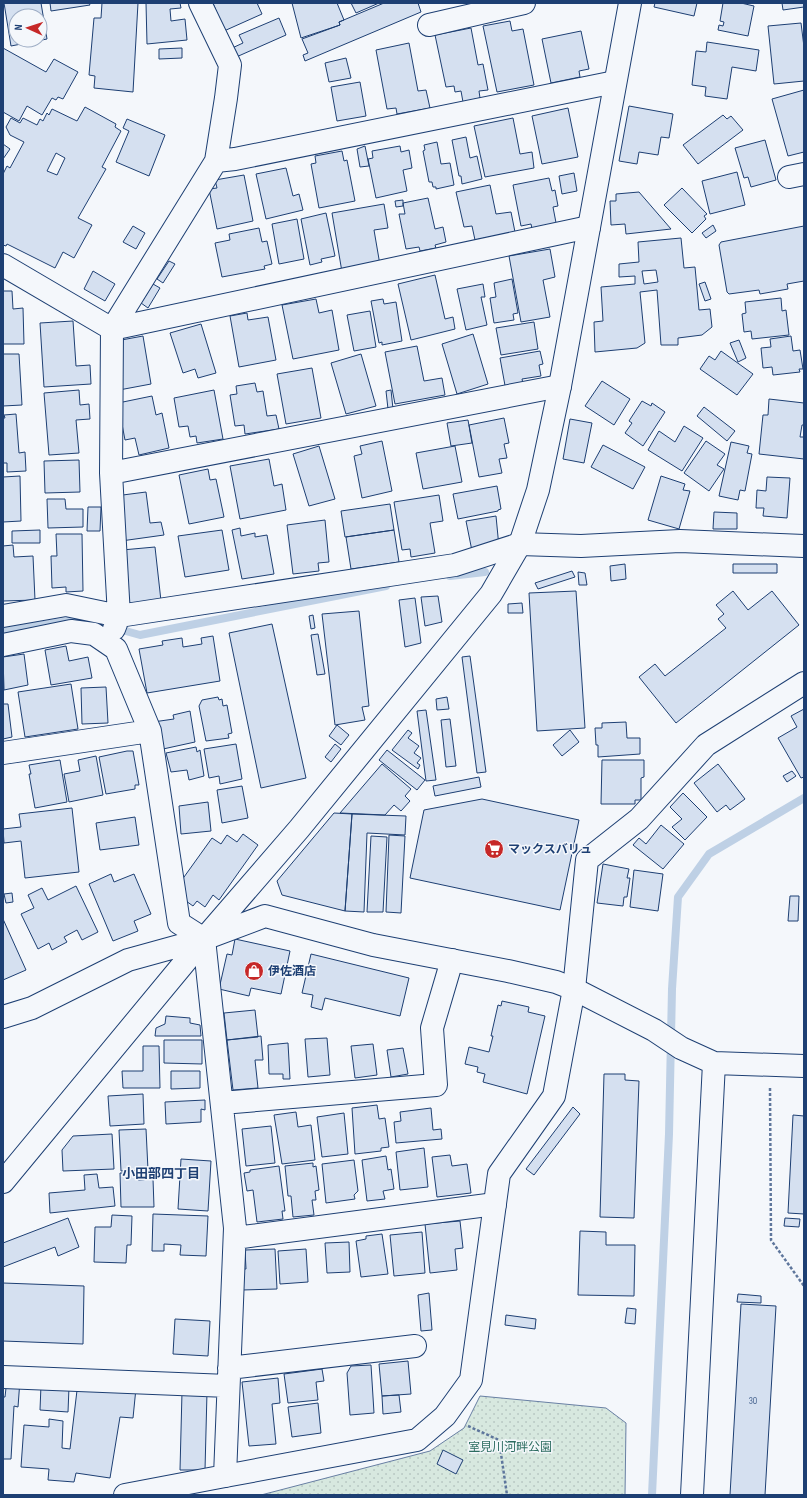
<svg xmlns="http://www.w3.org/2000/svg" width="807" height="1498" font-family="'Sofia Sans Condensed','Noto Sans JP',sans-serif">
	<defs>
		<pattern id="park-dots" width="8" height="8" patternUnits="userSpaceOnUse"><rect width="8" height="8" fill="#d7e8df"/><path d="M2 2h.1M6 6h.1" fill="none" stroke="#b8c8c3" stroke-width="1.8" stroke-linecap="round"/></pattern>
	</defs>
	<rect width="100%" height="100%" fill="#f4f7fb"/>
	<path fill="url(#park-dots)" stroke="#687fa3" d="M480,1396L606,1408L626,1423L625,1495H261L430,1451L464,1428Z"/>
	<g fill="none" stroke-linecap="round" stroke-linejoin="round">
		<path stroke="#bed0e5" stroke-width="8" d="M450,576L485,572
			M3,631L83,619L140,635L386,586
			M652,1495L669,1134L672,989L678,897L709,854L804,798"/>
	</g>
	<path fill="#d5e0f0" stroke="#1d3f73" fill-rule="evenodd" d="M4,3H41L47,39L11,46ZM16,16H40V40H16Z
		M50,3H89L90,5L51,11Z
		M102,3H138L133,92L94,88L95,76L89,75L94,18H101Z
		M146,3H180L181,8L170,9L171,21L185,19L187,40L147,44Z
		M213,3H257L262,14L224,31Z
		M292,3H337L344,20L339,22L340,25L301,38Z
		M351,3H379L356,13Z
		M384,3H418L421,12L305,61L303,55L308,53L302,39L340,25L339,22Z
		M655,3H697L694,16L654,7Z
		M723,3H741L754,6L748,36L718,30L719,25L723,26L724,22L720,21Z
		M782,3H804V7L783,10Z
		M279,18L286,35L234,58L230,49L243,43L239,35Z
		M510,21L512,31L523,29L534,85L497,92L483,26Z
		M801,23L804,47V81L774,84L768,26Z
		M471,28L478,65L483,64L488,90L479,91L480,98L463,102L461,91L455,92L454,86L446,87L435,35Z
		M581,31L589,69L579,71L580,77L551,83L542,39Z
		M707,42L759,50L756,71L732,67L727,99L705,96L706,87L692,85L696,51L706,52Z
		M409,43L418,91L426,90L430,108L397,114L396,108L387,109L376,50Z
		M3,48L46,72L54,59L78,72L63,99L58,97L56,100L52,98L42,115L27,106L19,121L3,112Z
		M182,48V58L159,59V49Z
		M346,58L351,78L329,82L325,63Z
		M360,82L366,116L337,121L331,87Z
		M804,90V152L788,156L772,99Z
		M629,106L673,114L669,138L661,137L658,155L639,152L637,164L619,161Z
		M85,107L116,124L115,127L121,131L102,167L106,169L78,218L92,225L74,258L63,252L55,268L7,244L6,246L3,245V174L7,166L10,168L24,142L10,135L6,127L11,118L20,123L23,118L37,125L40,119L43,121L47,113L49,115L52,109L77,121ZM56,153L65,158L57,175L47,171Z
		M568,108L578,157L542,164L532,116Z
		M723,115L727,119L731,116L743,130L698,164L683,145Z
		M513,118L520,154L532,152L534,168L485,177L474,126Z
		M127,119L165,135L149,176L116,162L129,131L123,128Z
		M466,137L470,158L477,156L482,179L462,184L461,176H459L452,140Z
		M765,140L776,180L751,187L748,177L744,178L735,148Z
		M437,142L441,164L450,163L454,185L436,189V187H433L432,182H429L423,151L425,150L424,145Z
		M3,144L10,149L3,159Z
		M365,146L369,166L360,167L357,149Z
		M400,146L401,152L409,150L412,168L403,170L407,191L376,198L368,159L373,158L372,151Z
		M342,151L344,161L347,160L355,201L319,208L311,164L316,163L315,156Z
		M286,168L293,196L299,194L303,210L266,219L256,174Z
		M737,172L745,205L710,214L702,181Z
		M574,173L577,191L562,194L559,176Z
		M244,175L253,221L217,229L209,189L217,188L215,180Z
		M549,178L552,191L555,190L558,206L553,207L557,228L533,233L531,224L521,226L513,185Z
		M490,185L496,214L511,212L515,232L475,240L472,226L464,227L456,192Z
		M682,188L707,214L704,216L706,219L692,233L664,205Z
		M639,192L671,229L626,234L625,224L611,225L610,201H616V194Z
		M428,198L435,229L443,227L446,242L435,245L436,248L420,251L419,247L406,249L399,214H405L403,203Z
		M403,200V206L396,207L395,201Z
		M384,204L388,228L374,230L380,265L342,272L332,213Z
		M326,213L335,256L321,259L322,262L310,265L301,219Z
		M297,219L304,259L279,264L272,224Z
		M713,225L716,231L706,238L702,233Z
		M133,226L145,233L136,249L123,242Z
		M804,226V281L787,284L788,289L760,294L759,290L729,294L727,292L719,245L721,242Z
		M259,228L262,242L267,241L272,264L264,266L265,269L222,277L215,243L230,240L229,234Z
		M681,238L684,268L695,267L699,310L710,309L712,327L702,335L678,338V345H661L657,290L640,292L645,343L637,348L595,352L594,322L603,321L601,287L635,284V276L619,277V264L639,262L638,242ZM656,270L658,282L644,284L642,271Z
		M550,249L555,277L543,280L550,317L521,322L509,256Z
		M169,261L175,264L163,283L157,279Z
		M93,271L115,284L105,301L84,289Z
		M435,275L445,319L453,317L455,329L411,340L398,284Z
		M512,279L518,313L513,314L514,320L494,323L490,298L496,297L494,283Z
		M705,282L711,299L705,301L699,284Z
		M153,284L160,288L148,308L141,303Z
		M483,284L485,297H481L487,325L466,330L457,289Z
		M3,291H12L13,309L23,308L24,344H3Z
		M781,298L782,311L786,310L789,335L752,339L751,331L744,332L742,314L746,313L745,302Z
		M316,299L319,313L332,310L339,350L293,359L282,305Z
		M383,299L384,304L396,302L402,341L382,345V342L379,343L371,301Z
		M370,311L376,347L354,351L347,315Z
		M247,313L248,320L268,317L276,360L239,367L230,316Z
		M73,321L76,366L90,365L91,384L44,387L40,323Z
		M534,322L538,349L501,355L496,328Z
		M201,324L216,373L198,378L195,369L183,373L170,333Z
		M473,334L488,384L457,394L442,344Z
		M143,336L151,384L119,390L116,341Z
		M791,336L793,351L800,350L803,369H799L800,372L773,375L772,367L763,368L761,348L771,347L770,339Z
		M739,340L746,358L738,362L730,343Z
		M417,346L424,381L442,378L445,395L395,404L385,352Z
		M540,351L543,364L539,365L541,376L522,379L524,388L506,391L500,358Z
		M721,351L753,374L737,395L700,369L709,356L715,360Z
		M3,354H19L22,405L3,406Z
		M361,354L376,406L346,414L331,363Z
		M312,368L321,418L286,424L277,374Z
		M602,381L630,399L614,425L585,406Z
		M255,383L257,392L263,391L267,416L276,415L279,429L245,434L244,425L235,426L230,395L237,394L236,386Z
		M79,390L80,405L89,404L90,419L76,420L79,453L49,455L44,393Z
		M214,390L223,439L197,443L196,436L190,437L188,426L179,427L174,398Z
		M391,390L393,409H388L386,391Z
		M152,396L156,415L162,413L169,448L139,455L135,438L125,440L118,403Z
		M769,399L804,403V425H802L800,437H804V459L759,454L763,415H768Z
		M642,401L651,406L652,403L665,412L643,446L625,433L632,423L629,421Z
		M704,407L735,431L727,441L697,416Z
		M16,414L19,453L25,452L26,471L7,472V463H3V418H5L4,415Z
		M504,418L509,443L504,444L507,458L499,459L502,473L479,477L469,425Z
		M570,419L592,423L584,463L563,459Z
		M468,420L472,443L451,446L447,423Z
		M684,426L703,438L682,471L648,450L659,431L675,442Z
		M382,441L392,491L362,498L354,456L362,454L360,446Z
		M706,441L725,454L717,465L724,469L709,491L684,473Z
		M731,442L749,446L747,453L752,454L745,491L740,490L738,500L719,496Z
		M603,445L645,467L633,489L591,467Z
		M319,446L335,499L309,506L293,454Z
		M455,446L462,482L423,489L416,453Z
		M269,459L274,486L282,484L286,510L240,519L230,466Z
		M79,460L80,492L45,493L44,461Z
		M208,469L210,480L216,479L224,517L189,524L179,475Z
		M20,476L21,521L3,522V477Z
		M661,476L685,484L683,490L690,491L679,529L648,520Z
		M767,477L790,478L787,518L763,516L764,508H756L757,490L766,491Z
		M497,486L501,509L498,510V511L458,519L453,494Z
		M146,492L150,523L161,522L164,535L121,541L115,496Z
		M439,495L443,521L430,523L435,553L411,557L410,549L402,550L394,502Z
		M47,499H65L66,509H83V527L48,528Z
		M390,504L394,530L345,537L341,511Z
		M88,507H101L100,531H87Z
		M714,512L737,513V529H713Z
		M496,516L499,547L472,551L466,521Z
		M325,520L329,562L318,563L319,571L293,574L287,525Z
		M240,528L241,536L255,533V537L267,535L274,574L242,579L232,530Z
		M40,530V543H12V531Z
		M222,530L229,570L185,577L178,536Z
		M394,530L399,562L351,569L346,537Z
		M56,534H82L83,591L66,592V587L52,588L51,556H57Z
		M13,545L14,557L33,556L35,600L3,601V546Z
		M155,547L161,601L127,605L122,550Z
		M625,564L626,579L611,581L610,566Z
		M733,564H777V573H733Z
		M572,571L575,577L538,589L535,583Z
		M578,572L585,573L587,585H579Z
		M576,591L585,728L537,731L529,593Z
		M733,591L748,610L772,591L799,625L676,723L639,677L655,664L665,676L726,628L718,619L724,614L716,605Z
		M438,596L442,622L425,626L421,597Z
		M415,598L421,643L405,647L399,600Z
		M522,603L523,613H508V604Z
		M359,611L369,706L362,707L365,720L335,725L322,614Z
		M313,615L315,628L311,629L309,616Z
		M272,624L306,778L261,788L229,633Z
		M318,634L325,674L317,675L311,635Z
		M213,636L220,681L147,693L139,649L163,645L162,641L182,638L183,647L202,644L201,638Z
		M66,646L69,661L88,657L92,678L51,685L45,650Z
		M24,654L28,685L4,690L3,657Z
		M470,656L486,772L477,773L462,657Z
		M71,684L78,729L25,737L18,692Z
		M106,687L108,723L82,724L81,688Z
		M218,697L219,700L222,699L223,706L227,705L232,733L228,734L229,738L206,741L199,706L202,700Z
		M447,697L449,709L437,710L436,699Z
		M3,704H8L12,737L3,739Z
		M804,709V777L801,778L778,738L797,727L791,716Z
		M426,710L436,780L426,781L417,711Z
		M190,711L195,742L163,749L153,722L174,719L173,715Z
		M450,719L456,766L446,767L441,720Z
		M626,722L627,738H640V754L598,757V745H596L595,728H602V723Z
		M337,725L349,735L341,745L329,736Z
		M408,730L412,733L408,738L419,746L414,753L421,758L417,763L420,765L418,769L392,750Z
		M570,730L579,742L562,756L553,745Z
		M236,744L242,779L220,784L219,776L209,778L204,749Z
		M335,744L341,749L331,762L325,757Z
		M196,747L197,752L200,750L204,776L189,780L187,770L171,772L166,753Z
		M387,750L425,780L417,790L379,760Z
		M127,751H133L139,785H135V789L106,794L99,757Z
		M96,756L103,795L69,802L64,774L80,771L78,760Z
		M60,760L67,802L35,808L29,774H31L29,765Z
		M602,760H644V777L641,778V800H635V804H601Z
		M382,764L411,789L405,796L410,801L401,811L394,805L385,815L340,813Z
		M718,764L745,799L730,810L726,805L717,812L694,783Z
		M792,771L796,776L787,782L783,776Z
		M479,777L481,787L435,796L433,786Z
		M242,786L248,818L222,823L217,790Z
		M683,793L707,817L685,840L672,827L682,819L670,807Z
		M482,799L579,820L560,910L410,878L424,810Z
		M208,802L211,831L181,834L179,806Z
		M72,808L79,872L25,878L21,841L4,843L3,829L21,827L19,814Z
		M334,813L352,814L345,911L282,895L277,881Z
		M352,814L406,816L405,835L367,833L364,912L345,911Z
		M135,817L139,845L100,850L96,823Z
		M661,825L684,844L663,869L633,845L639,838L646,844Z
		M243,834L258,845L219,900L213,895L205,907L197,901L193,906L179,896L185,888L179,884L212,838L221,844L227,835L237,842Z
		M389,835L405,836L401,913L386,912Z
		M371,836L387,837L383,912H367Z
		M603,864L629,869L627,878H630L627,897H624L623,906L597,903Z
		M634,870L663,874L658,911L630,907Z
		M111,874L114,882L134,874L151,914L134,921L138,931L113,941L89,884Z
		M76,886L98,932L82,940L77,930L64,937L67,942L52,950L49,943L38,949L21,914L34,908L28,895L42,888L48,900Z
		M12,893L13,902L6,903L4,894Z
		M790,896H799L798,921H788Z
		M3,919L26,970L3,980Z
		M235,939L290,951L281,994L251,988L249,996L219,989L227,954L232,955Z
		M311,954L409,978L400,1016L325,998L322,1010L311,1007L313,995L302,993Z
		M502,1001L529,1007L528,1012L545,1016L527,1094L483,1082L485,1074L477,1072L478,1067L465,1064L469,1047L489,1052L493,1036H491L498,1005L501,1006Z
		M255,1010L258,1037L227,1040L224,1013Z
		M166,1016L190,1018V1023L200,1025L201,1036H155L156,1028L165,1024Z
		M261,1036L263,1060H255L258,1088L233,1090L227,1040Z
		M327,1038L330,1075L308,1077L305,1039Z
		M164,1040H202V1064L164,1063Z
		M288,1043L290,1079H283V1074H269L268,1045Z
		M373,1044L377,1075L355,1078L351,1046Z
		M143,1046H159L160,1088H123L122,1071H143Z
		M403,1048L408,1074L391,1077L387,1050Z
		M171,1071H200V1088L171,1089Z
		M604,1074H625V1080L639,1081L634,1218L600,1217Z
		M143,1094L144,1124L110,1126L108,1096Z
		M205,1100V1110L201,1109V1122L166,1124L165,1102Z
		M377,1105L379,1119L385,1118L389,1147L381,1148V1151L355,1154L352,1108Z
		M573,1107L580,1114L534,1175L526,1169Z
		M431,1108L433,1130L441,1129L442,1139L396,1143L394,1122L401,1121L400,1112Z
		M296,1112L298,1127L311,1125L315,1160L282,1164L274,1115Z
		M344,1113L348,1154L322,1157L317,1117Z
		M793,1115L804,1116V1214L788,1213Z
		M271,1126L275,1163L246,1166L242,1129Z
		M146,1129L148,1170L121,1171L119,1130Z
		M112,1134L114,1169L63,1171L62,1150L73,1136Z
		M424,1148L428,1187L400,1190L396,1152Z
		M450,1155L452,1166L467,1164L471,1193L437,1197L432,1157Z
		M386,1156L388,1170L391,1169L394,1189L383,1191L385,1199L367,1201L362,1160Z
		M181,1159L211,1161L208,1211L178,1209Z
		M354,1160L358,1191L354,1195L355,1199L326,1203L322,1164Z
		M313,1163V1167L316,1166L319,1190L315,1191L316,1200H312L314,1215L293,1217L291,1196H288L285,1166Z
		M279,1166L285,1211H282L283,1219L257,1222L253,1190L247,1191L244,1173L250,1172V1170Z
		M120,1173H138V1180L153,1179L154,1207H121Z
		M97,1174L99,1188L113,1187L115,1206L50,1213L49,1193L85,1190L84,1175Z
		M153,1214L208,1216L206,1256L180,1255L181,1245L164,1244V1251H152Z
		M112,1215L132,1216L131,1245H127L126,1263L94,1262L95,1227H111Z
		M68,1218L79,1247L58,1256L55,1247L3,1267V1243Z
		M785,1218L800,1219L799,1227L784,1226Z
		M460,1221L463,1248L455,1249L457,1270L430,1273L425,1224Z
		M580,1231L606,1232V1245H635L634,1296L578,1295Z
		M422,1232L425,1273L394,1276L390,1235Z
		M382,1234L388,1274L361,1277L356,1241L366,1239V1236Z
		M349,1242L350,1272L327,1273L325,1243Z
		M275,1249L277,1289L242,1290L241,1269H246L245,1250Z
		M306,1249L308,1282L280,1284L278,1251Z
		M3,1283L84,1286L83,1344L3,1341Z
		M429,1293L432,1330L421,1331L418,1295Z
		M738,1294L761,1296V1303L737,1302Z
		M741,1304L776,1306L765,1495H730Z
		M627,1308L636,1309L635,1324L625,1323Z
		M506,1315L536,1319L535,1329L505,1325Z
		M175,1319L210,1321L208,1356L173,1354Z
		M408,1361L411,1394L382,1396L379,1364Z
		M371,1365L374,1413L350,1415L347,1373L351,1366Z
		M322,1369L324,1381L316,1382L318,1400L288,1403L284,1374Z
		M278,1378L280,1403L272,1404L276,1444L249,1446L242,1382Z
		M7,1379L20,1380L18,1407L14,1406L11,1459H3V1397H5Z
		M78,1382L136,1388L133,1418L120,1417L110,1478L76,1473L74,1482L48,1480L49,1469L21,1467L24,1425L49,1427V1419L63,1421L62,1448L70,1449Z
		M41,1385L69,1387L68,1412L40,1410Z
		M182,1392H207L205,1470H180Z
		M399,1395L401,1412L383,1414L382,1396Z
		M318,1403L321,1433L292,1437L288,1407Z
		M443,1450L463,1460L456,1474L437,1464Z"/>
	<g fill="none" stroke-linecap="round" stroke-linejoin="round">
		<g stroke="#1d3f73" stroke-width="24">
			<path id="street" d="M429,25L524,3
				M216,161L235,159L615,82
				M789,177L804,174
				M3,265L112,329L589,227
				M111,473L560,386
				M3,616L66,605L119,616L455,565L520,544L581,546L680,541L804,546
				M114,629L119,616L111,473L112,329L216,161L226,98L230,65L200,3
				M3,645L71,631L94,634L116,649L150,731L179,923L204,939L235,1228L225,1476L125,1495
				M3,753L150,731
				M574,989L587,860L639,819L706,745L804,683
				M222,1103L436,1085L432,1028L452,960
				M235,1238L495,1204
				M229,1368L415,1346
				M3,1377L228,1386"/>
		</g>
		<g stroke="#1d3f73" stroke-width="24">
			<path id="secondary" d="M3,1017L32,1008L128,960L204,939L265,916L373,945L508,971L556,982L574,989L654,1030L681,1048L714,1063L804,1066
				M3,1182L204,939L299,829L491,594L520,544L538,490L560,386L630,3
				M225,1476L417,1440L445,1416L471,1380L499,1174L554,1096L574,989
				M692,1495L714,1063"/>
		</g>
		<path stroke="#5e769c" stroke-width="2.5" stroke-dasharray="3 2" stroke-linecap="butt" d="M770,1088L771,1240L804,1286
			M468,1426L499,1440L507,1495"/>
		<use href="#street" stroke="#f4f7fb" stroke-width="22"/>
		<use href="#secondary" stroke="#f4f7fb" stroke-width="22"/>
	</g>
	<defs>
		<g id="supermarket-disc" transform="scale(1)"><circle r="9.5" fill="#c62828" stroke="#f4f7fb"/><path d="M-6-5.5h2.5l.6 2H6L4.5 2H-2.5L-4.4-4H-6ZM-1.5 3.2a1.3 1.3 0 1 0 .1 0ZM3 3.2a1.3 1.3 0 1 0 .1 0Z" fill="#fff"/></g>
		<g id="shop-disc" transform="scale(1)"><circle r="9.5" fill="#c62828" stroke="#f4f7fb"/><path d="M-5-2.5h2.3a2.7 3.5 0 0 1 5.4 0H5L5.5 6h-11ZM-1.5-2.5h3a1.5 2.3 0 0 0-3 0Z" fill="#fff"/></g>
	</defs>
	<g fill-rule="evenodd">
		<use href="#supermarket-disc" x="494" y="849"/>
		<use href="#shop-disc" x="254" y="971"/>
	</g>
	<g text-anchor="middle" stroke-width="3" stroke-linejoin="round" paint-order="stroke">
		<g font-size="10" fill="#4b6792">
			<text x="753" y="1404">30</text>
		</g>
		<g font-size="12" font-weight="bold" fill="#1d3f73" stroke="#f4f7fb" text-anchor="start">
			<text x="508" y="853">マックスバリュ</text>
			<text x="268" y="975">伊佐酒店</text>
		</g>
		<g font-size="12" fill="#2c6c60" stroke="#f4f7fb">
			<text x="510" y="1451">室見川河畔公園</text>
		</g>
		<g font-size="13" font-weight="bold" fill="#1d3f73" stroke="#f4f7fb">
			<text x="161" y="1178">小田部四丁目</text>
		</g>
	</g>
	<rect width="807" height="1498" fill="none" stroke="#1d3f73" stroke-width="8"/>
	<g transform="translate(28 28) rotate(273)"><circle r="19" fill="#f4f7fb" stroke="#9eadc5"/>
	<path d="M0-3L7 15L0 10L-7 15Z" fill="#c62828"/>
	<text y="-6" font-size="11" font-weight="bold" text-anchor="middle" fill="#1d3f73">N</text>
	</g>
</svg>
